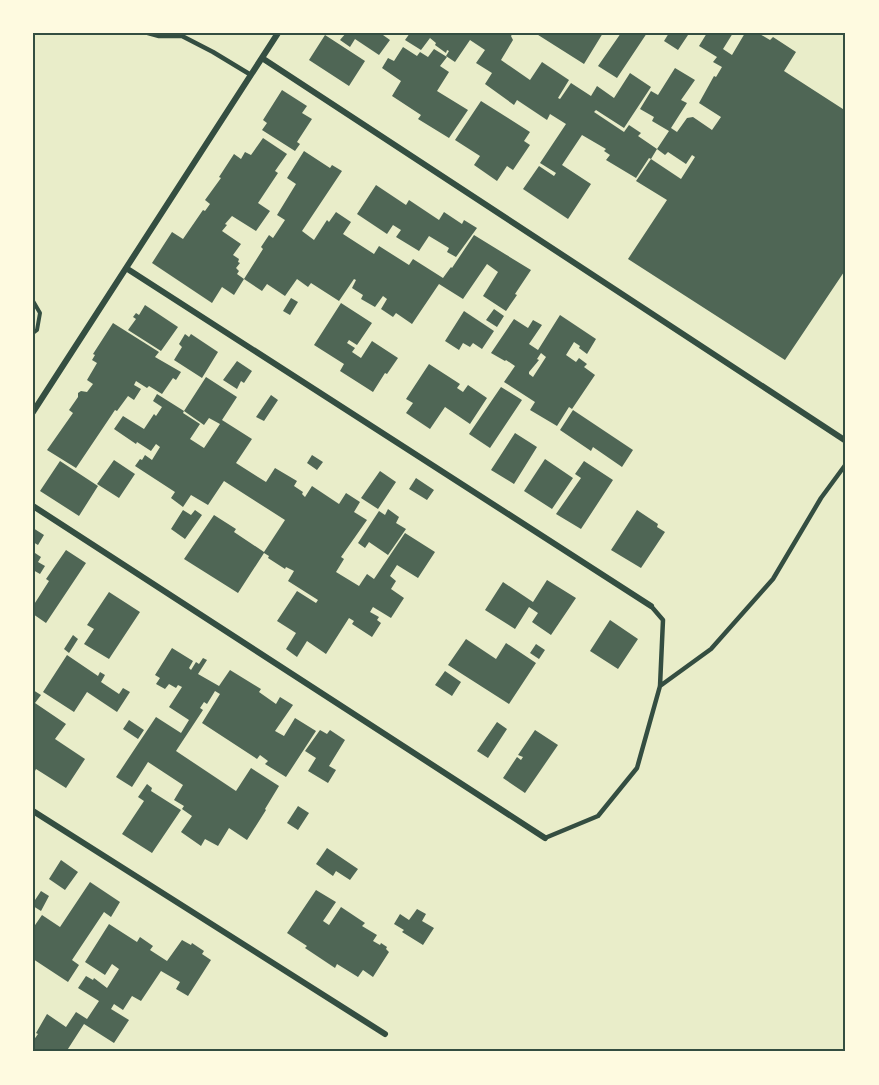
<svg xmlns="http://www.w3.org/2000/svg" width="879" height="1085" font-family="Signika,sans-serif">
	<rect width="100%" height="100%" fill="#e9edc9"/>
	<path fill="#4f6655" fill-rule="evenodd" d="M346,33H385L383,35L390,40L379,55L355,39L350,47L340,40Z
		M410,33H513L511,36L513,40L501,60L530,80L542,62L569,80L558,98L560,99L571,83L591,96L597,86L614,98L630,73L651,87L624,128L596,110L594,112L624,132L629,125L641,133L638,136L657,149L669,131L652,121L654,117L640,109L651,91L658,95L675,68L695,80L681,100L687,103L671,128L677,132L687,118L693,117L712,130L721,117L699,103L714,76L716,77L722,67L713,62L717,57L699,46L707,33H733L723,49L732,55L745,33H758L770,40L773,37L796,52L784,71L846,111V269L785,360L628,259L667,200L636,181L651,159L681,179L695,157L692,155L686,164L668,152L665,155L657,149L651,159L649,158L636,178L606,160L610,155L604,151L606,149L582,135L562,165L591,184L568,219L523,189L539,166L554,176L556,173L540,163L566,124L550,114L547,120L517,100L514,105L485,84L492,73L476,63L485,50L470,40L455,62L446,56L449,51L447,50L446,53L435,45L436,43L430,38L421,50L405,40Z
		M535,33H603L584,64Z
		M621,33H647L617,78L598,66Z
		M669,33H685L688,35L678,50L664,41Z
		M325,35L365,61L349,86L309,60Z
		M403,47L417,56L420,52L428,57L434,49L447,57L440,66L449,72L437,91L468,110L449,138L418,119L421,115L392,96L401,81L382,68L388,58L394,61Z
		M282,90L307,106L302,113L312,119L297,142L300,144L295,151L262,130L267,123L263,120Z
		M481,101L530,132L524,141L530,145L513,170L507,166L497,181L474,165L480,156L455,140Z
		M263,138L287,154L275,171L278,173L258,203L270,211L256,231L232,216L225,224L227,225L222,231L241,244L233,255L239,259L238,262L240,263L236,268L239,271L237,274L244,279L234,295L222,287L212,303L152,263L172,232L183,239L203,210L205,211L210,204L205,200L221,178L219,177L234,154L241,159L245,152L251,155Z
		M304,151L330,168L332,165L342,171L302,231L314,240L327,220L329,222L336,212L351,222L343,234L374,254L379,246L409,265L413,259L443,278L451,267L452,268L474,235L531,270L515,294L517,295L506,311L483,296L498,272L487,264L463,299L439,284L412,324L396,313L393,317L381,309L387,299L383,296L375,307L361,299L363,295L352,288L356,280L354,279L339,301L311,283L308,287L297,279L285,296L267,284L262,291L244,279L263,249L261,247L269,235L273,238L285,220L277,215L296,184L287,178Z
		M376,185L406,205L409,200L439,220L444,212L462,224L464,220L477,228L456,257L447,252L449,248L429,236L419,251L396,237L401,230L393,225L387,234L357,214Z
		M291,298L298,302L290,315L283,311Z
		M341,303L372,323L357,345L349,340L347,343L355,348L352,352L361,358L372,341L398,358L387,374L385,373L373,392L340,371L344,364L314,345Z
		M145,305L178,327L161,351L128,330L136,319L133,317L136,313L139,315Z
		M494,309L504,316L497,327L486,320Z
		M464,311L494,331L482,349L473,343L470,347L463,343L459,350L445,341Z
		M560,315L596,339L587,354L579,348L580,346L574,342L566,355L576,362L579,358L587,364L584,367L595,375L572,409L569,407L557,426L530,410L535,402L504,382L515,366L506,360L505,361L491,353L514,319L528,328L533,320L542,325L529,344L538,350ZM541,353L546,357L533,377L529,374V372L539,360L537,359Z
		M113,323L159,352L155,357L181,372L176,380L173,378L162,394L149,386L147,388L136,381L134,385L141,389L134,400L128,396L117,411L115,410L76,468L47,450L73,413L69,410L78,397V393L81,391L87,392L93,384L87,380L97,363L92,360L95,355L93,354Z
		M185,334L189,337L191,334L218,352L202,378L174,360L182,347L179,344Z
		M237,361L252,371L244,383L241,381L237,389L223,380Z
		M429,364L460,384L457,388L463,392L468,385L487,398L470,424L445,407L430,429L406,413L413,403L406,399Z
		M206,377L237,397L222,420L252,439L236,463L266,482L275,468L297,481L294,486L303,492L302,494L305,497L312,486L339,504L346,493L360,502L354,512L367,520L341,557L344,559L336,572L359,586L367,574L374,579L405,533L435,552L418,578L397,565L390,576L396,581L391,589L404,598L391,618L373,607L370,612L379,617L377,620L381,623L372,637L352,624L354,621L349,618L326,654L307,641L297,657L286,649L296,633L277,621L297,591L316,603L318,600L288,581L294,571L286,567L285,569L268,558L269,556L264,553L238,593L184,559L214,515L236,529L234,532L264,552L285,520L224,481L208,505L191,495L183,507L171,498L175,492L135,466L140,459L142,460L145,455L152,460L160,447L156,444L151,451L137,442L136,444L114,429L123,416L144,429L154,414L156,416L162,407L153,401L157,394L184,411L183,413L200,424L190,439L204,448L220,424L209,418L204,425L184,411Z
		M501,387L522,400L490,448L469,434Z
		M271,395L278,400L264,421L256,417Z
		M573,410L633,450L622,467L593,447L591,451L560,430Z
		M515,433L537,447L514,484L491,470Z
		M312,455L323,462L317,470L307,463Z
		M545,459L573,478L552,509L524,491Z
		M114,460L135,474L119,498L97,484Z
		M60,461L98,486L79,516L40,491Z
		M584,461L613,480L581,529L556,514L581,478L575,474Z
		M380,471L396,482L378,509L361,498Z
		M416,478L434,490L427,500L409,489Z
		M388,509L399,517L396,523L406,529L388,555L369,542L365,548L358,543L379,511L385,515Z
		M183,510L191,515L195,510L202,515L185,539L171,529Z
		M637,510L658,524L657,527L665,532L641,568L611,550Z
		M33,528L44,535L38,545L33,542Z
		M66,550L86,563L46,623L33,614V606L49,581L46,579Z
		M35,553L41,557L38,562L45,566L40,574L33,570V555Z
		M547,580L576,598L551,635L532,622L538,613L529,607L515,629L485,610L503,582L533,602Z
		M109,592L140,612L109,659L84,644L94,629L87,625Z
		M610,620L638,639L618,669L590,651Z
		M73,635L78,639L69,653L64,649Z
		M466,639L496,659L506,643L536,663L509,704L448,665Z
		M536,644L545,650L539,659L530,653Z
		M172,648L193,661L189,668L191,670L196,662L199,664L203,658L207,660L198,674L219,686L230,670L261,689L259,692L276,704L280,697L293,705L275,731L284,736L295,718L316,731L286,777L265,764L268,761L260,755L257,759L202,723L220,694L215,691L207,704L204,702L200,708L203,710L176,751L236,791L251,768L279,786L265,809L266,810L247,840L229,828L218,846L205,839L201,846L181,832L192,816L182,809L184,806L174,800L183,785L148,762L132,787L116,777L156,717L181,733L189,720L169,707L182,687L178,685L176,688L169,684L165,689L156,684L160,678L155,675Z
		M67,655L98,676L100,672L105,675L101,682L119,694L123,688L130,692L117,712L87,692L74,712L43,692Z
		M445,671L461,682L452,696L435,685Z
		M33,690L41,695L35,703L66,724L55,739L85,759L66,788L36,769L35,771L33,770Z
		M129,720L144,730L138,739L123,729Z
		M497,722L507,729L488,758L477,751Z
		M320,730L327,734L330,730L345,740L329,766L336,770L328,783L308,771L316,758L305,751Z
		M535,730L558,745L525,793L503,778L517,757L521,760L523,757L518,755Z
		M147,784L152,788L151,791L181,810L152,853L122,834L144,801L138,797Z
		M298,806L309,813L298,830L287,823Z
		M327,848L358,869L350,880L336,871L333,876L316,864Z
		M61,860L78,872L65,890L49,879Z
		M90,882L120,902L111,917L104,912L72,960L79,965L68,982L33,959V928L42,915L60,927Z
		M316,890L336,902L323,921L329,925L341,907L365,923L362,926L377,935L373,941L380,945L381,943L387,947L386,949L389,952L373,977L363,970L358,977L337,964L335,968L305,948L307,946L287,933Z
		M41,891L49,896L41,911L33,906V903Z
		M417,909L426,914L422,921L434,928L423,945L402,932L404,930L394,924L400,914L409,920Z
		M109,924L137,942L140,937L153,946L150,950L167,961L182,940L191,945L192,943L204,951L202,954L211,960L188,996L176,989L180,982L161,971L141,1001L132,996L123,1010L114,1004L111,1009L129,1020L114,1043L84,1024L66,1052H33V1041L38,1034L36,1033L47,1014L66,1027L76,1012L87,1019L99,1001L78,988L86,976L93,980L94,978L107,988L119,969L112,964L105,975L85,962Z"/>
	<g fill="none" stroke-linecap="round" stroke-linejoin="round">
		<path stroke="#344e41" stroke-width="4" d="M33,301L40,313L37,330L33,333"/>
		<path stroke="#344e41" stroke-width="4.5" d="M148,33L159,36H182L213,52L251,75
			M660,686L711,649L773,579L821,498L846,464
			M545,838L598,816L637,768L660,686L663,620L651,606"/>
		<path stroke="#344e41" stroke-width="6" d="M262,58L846,441
			M126,268L651,606
			M33,412L278,33
			M33,506L545,838
			M33,811L385,1034"/>
	</g>
	<rect width="879" height="1085" fill="none" stroke="#fefae0" stroke-width="69"/>
	<rect x="34" y="34" width="810" height="1016" fill="none" stroke="#344e41" stroke-width="2"/>
</svg>
